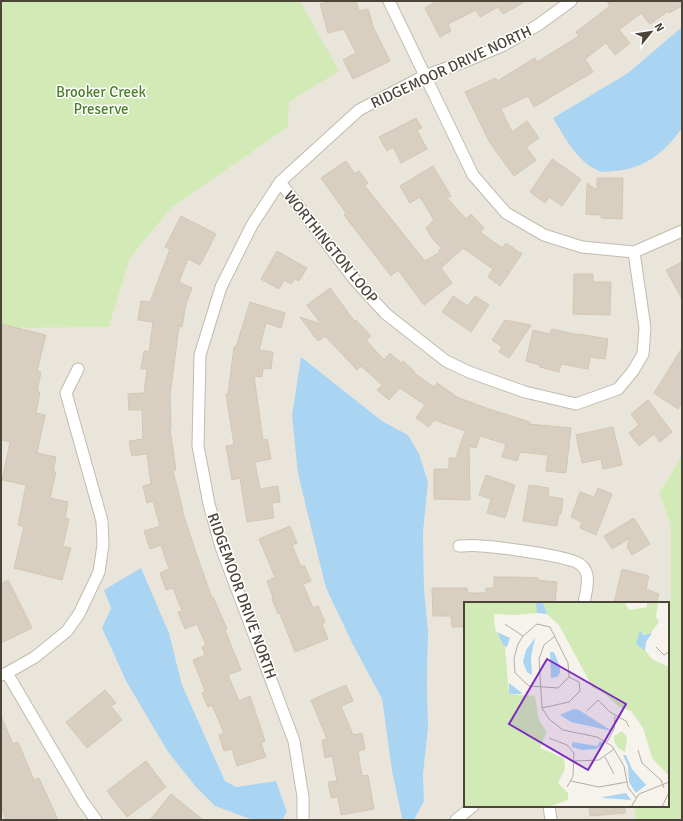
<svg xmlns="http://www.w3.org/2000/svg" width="683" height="821" font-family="Signika,sans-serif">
	<rect width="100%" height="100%" fill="#f6f3ec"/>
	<path fill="#eae5da" d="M292,1H682V27L628,73L553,118L674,139L682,128V456L659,493L671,526V594L668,615V603H465V806H634L636,820H414L424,801L423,775L428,728L427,684L428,631L424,589L423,533L428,482L408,435L382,421L301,358L292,415L315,538L326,588L352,643L382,699L392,771L402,817L404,820H282L287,812L276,781L236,787L225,781L182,685L169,633L111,608L102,628L126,681L168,752L196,787L215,806L253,820H1V328L109,326L130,258L171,208L288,127Z"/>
	<path fill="#d2eab5" d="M1,1H300L339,71L289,102L288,127L171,208L130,258L109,327L1,328Z
		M682,456V820H636L634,806H668V614L671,594V526L659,493Z"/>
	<path fill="#a9d4f2" d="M682,27V128C665,152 645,169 614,171C610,171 603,173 599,171C577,162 564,136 553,118L628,73Z
		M301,357L382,421L408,435L419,454L428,482L423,533L424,589L428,631L427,684L428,728L423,775L424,801L414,820H404L402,818L392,771L382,699L352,643L326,588L298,474L292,415Z
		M141,568L169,633L182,685L225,781L236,787L276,781L287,812L282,820H253L215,806L196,787L168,752L126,681L102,628L111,608L104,590Z"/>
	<path fill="#d8cfc1" stroke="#d3c7b4" d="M332,1H356L359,11L368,9L374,29L390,61L353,79L343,60L356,53L344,29L328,33L320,4Z
		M437,1H526L503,14L498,7L480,17L476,10L448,24L451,31L440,37L425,8Z
		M607,1H682V6L669,13L668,11L650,24L641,13L619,30L630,43L615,55L606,43L585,59L593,72L534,107L528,96L501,109L512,132L527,121L539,138L526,147L536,160L514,176L490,143L465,92L496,78L497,81L535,58L537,62L579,36L576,32L610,6Z
		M416,118L422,128L417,130L427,149L401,163L393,147L387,151L379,137Z
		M552,159L581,179L562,206L549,197L545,203L530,192Z
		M346,161L355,174L359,171L368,183L365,186L425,261L440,252L439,250L441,248L432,238L426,228L434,220L420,197L410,203L400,186L433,166L451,196L447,198L466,219L471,214L484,228L480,232L502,248L506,243L522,254L500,286L488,277L493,269L463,248L441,268L452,283L424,305L398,270L391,276L344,215L346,213L321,178Z
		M597,178H623L622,219L601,218V215L586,214L587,183L597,190Z
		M181,216L216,234L200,265L188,259L179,282L192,288L186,304L182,327L179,326L170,395L171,428L170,429L176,470L173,471L183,510H182L196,553L212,598L213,597L227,629L225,630L241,670L228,675L239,701L250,696L265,741L261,743L266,757L237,766L232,749L224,751L219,735L224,733L212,705L208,707L202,693L205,691L193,660L205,655L202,647L206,645L197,624L185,629L178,612L182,611L173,588L166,590L160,573L169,569L161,545L150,549L144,531L160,526L153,501L147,503L143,486L151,484L147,454L132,456L129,441L143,439L142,410H129L128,394L144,393L147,369H141L144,351L149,352L153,322L138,320L141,301L150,302L170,249L165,247Z
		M277,251L307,268L299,281L295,279L291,284L284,280L279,289L261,279Z
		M682,262V299L666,270Z
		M574,274H593V282H611L610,315L573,314Z
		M330,288L355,322L356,320L371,336L366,340L384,360L390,353L401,363L403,361L415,372L414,373L434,387L437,383L457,397L489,409L530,422L529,424L571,428L566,473L546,471L548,455L520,452L517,461L502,457L506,444L480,436L476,448L469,446L470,500L434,499V469H449V458H456L465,431L434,420L429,427L416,418L425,405L400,388L389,400L377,390L382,385L361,366L357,370L325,336L318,341L300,317L321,324L307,305Z
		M453,296L468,306L475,296L489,305L471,332L442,312Z
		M250,302L285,313L281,328L266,323L259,350L273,352L271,369L263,368L262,377L254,376L263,440L267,439L271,459L255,462L260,489L278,486L280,502L272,503L274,518L247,522L240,478L232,480L226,446L234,445L226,394H228L234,347H236Z
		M505,320L531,325L509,358L499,352L502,347L492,340Z
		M1,324L46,335L37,371L41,372L37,392H40L36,413L45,415L37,453L56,457L53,472H56L50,498L68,502L65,518L69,519L63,546L71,548L62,580L14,568L24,527L18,525L26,485L2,480L10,442L1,440Z
		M552,329L579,335V334L608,339L605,359L590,357L588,369L561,364L559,372L540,367V365L526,361L533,330L550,334Z
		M682,348V403L678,409L654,393Z
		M648,400L672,432L660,442L654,434L639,446L629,433L639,425L631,414Z
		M613,427L622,465L603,469L601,459L582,463L576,435Z
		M486,475L515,485L505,518L487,513L491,499L479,495Z
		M529,485L549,488L548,496L563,499L561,514L559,513L557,526L523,521Z
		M598,488L612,494L596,535L580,528L582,522L571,517L580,492L594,497Z
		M634,518L650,544L632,555L627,547L630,538L612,549L604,536Z
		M290,526L297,543L292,545L301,567L304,565L311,581L303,584L313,608L318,606L325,622L322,624L328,639L295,652L280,614H278L272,599L273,598L267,581L275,577L259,539Z
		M622,569L649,576L646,589L659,594L656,603H614Z
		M494,577H516L538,578V580L557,582L555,603H465V627H452L451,616H433L432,588H467L468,593H486V588H494Z
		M8,580L32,628L1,643V584Z
		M346,685L353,701L341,706L353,735L362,733L365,749L358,751L362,776L368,775L374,809L341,815L338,797L331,798L328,782L337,781L332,756L325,758L322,740L327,739L311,700Z
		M105,690L116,703L111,706L122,720L87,748L66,722Z
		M1,716L13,744L18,742L34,780L39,778L58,820H6L1,807Z
		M146,761L166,787L127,817L107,791Z
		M171,794L203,820H150Z
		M589,806H625V813L590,816Z"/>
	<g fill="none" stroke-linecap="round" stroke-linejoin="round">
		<g stroke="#c2bbae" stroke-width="13">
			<path id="street" d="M389,1L473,175L506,213L544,235L582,247L634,252L682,231
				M280,182L354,279L386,314L446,361L469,372L525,392L576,404L618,389L633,371L643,354L645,328L634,252
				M459,546C467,546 474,545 481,546C497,547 572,556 581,565C592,574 586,591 584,603
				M7,673L83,802L96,820
				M1,675L7,673L35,657L67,631L79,614L99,572L103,545L102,521L66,393L78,369
				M549,806L551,820
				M303,820V797L294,741L221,547L209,504L198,446L200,355L221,287L252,225L280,182L359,110L424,76L464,62L504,45L538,25L571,1
				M456,820L473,806"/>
		</g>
		<use href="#street" stroke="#fff" stroke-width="11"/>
	</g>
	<g text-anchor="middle" stroke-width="3" stroke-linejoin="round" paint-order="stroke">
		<g font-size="15" fill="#4b4439" stroke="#fff">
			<text transform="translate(451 67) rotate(-25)" y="5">RIDGEMOOR DRIVE NORTH</text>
			<text transform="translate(331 247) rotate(51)" y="5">WORTHINGTON LOOP</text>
			<text transform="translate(242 596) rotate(70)" y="5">RIDGEMOOR DRIVE NORTH</text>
		</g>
		<g font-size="15" fill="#4a7f2a" stroke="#fff">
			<text x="101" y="97">Brooker Creek<tspan x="101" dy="17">Preserve</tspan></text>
		</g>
	</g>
	<g transform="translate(464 602)">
		<rect width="205" height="205" fill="#f6f3ec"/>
		<path d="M0,0H73V11L51,13L30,12L31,27L41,45L45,92L71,94L75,118L83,130L76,146L100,156L101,167L94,181L104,191V198L84,205H0ZM79,0H161L165,8L183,5V0H194L192,15L195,20L185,33L177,31L179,46L188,57L205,65V174L188,156L179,126L167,109L154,104L140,91L129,86L95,23L83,12ZM158,129L163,135L161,150L154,146L150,139V134Z" fill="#d2eab5"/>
		<path d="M72,0H79L83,12L73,11ZM176,29L180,33L188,31L182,40L181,49L172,42ZM33,30L46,36L43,45L40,44ZM71,36L67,55L68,73L63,70L59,60L62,48ZM86,50H90L96,65V71L93,75L87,76ZM45,81L58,91V92H45ZM110,107L115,108L148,129L107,120L96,113ZM136,139L140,142L132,147L118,148L108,145V140L133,144ZM159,153H162L168,167L182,183L172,191L165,180L164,164ZM162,191L167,198L139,196V195Z" fill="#a9d4f2"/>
		<path fill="none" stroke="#b2ada4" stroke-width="1" d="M41,22L59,34M73,22L86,25L104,61L105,75L94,86L65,84L51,71L50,56L54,42L59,34ZM91,34L80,43L75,57L78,106L85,117L99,128L133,135L148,144L160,164L164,185L172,196M192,45L200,53L205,50M78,106L105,100L116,89L115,80L105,75M123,109L134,98L146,110L162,119L165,125M85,136L103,143L110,151L109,174L103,185M143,140L150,127L151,114M174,148L178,161L197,178L200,186M141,155L150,172M110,159L135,158L150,147M107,179L135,185L163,180M167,205L175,192L205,180M198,205L204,192"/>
		<path fill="#7b2cbf" fill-opacity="0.15" stroke="#7b2cbf" stroke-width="2" d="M83,57L162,102L124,168L45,122Z"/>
		<rect width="205" height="205" fill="none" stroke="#4b4439" stroke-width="2"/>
	</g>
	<rect width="683" height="821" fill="none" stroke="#4b4439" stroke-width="4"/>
	<g transform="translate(651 32) rotate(60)" stroke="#ffffff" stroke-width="3" paint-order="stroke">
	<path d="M0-3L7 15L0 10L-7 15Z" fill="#4b4439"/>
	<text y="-6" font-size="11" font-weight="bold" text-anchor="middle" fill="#4b4439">N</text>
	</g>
</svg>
